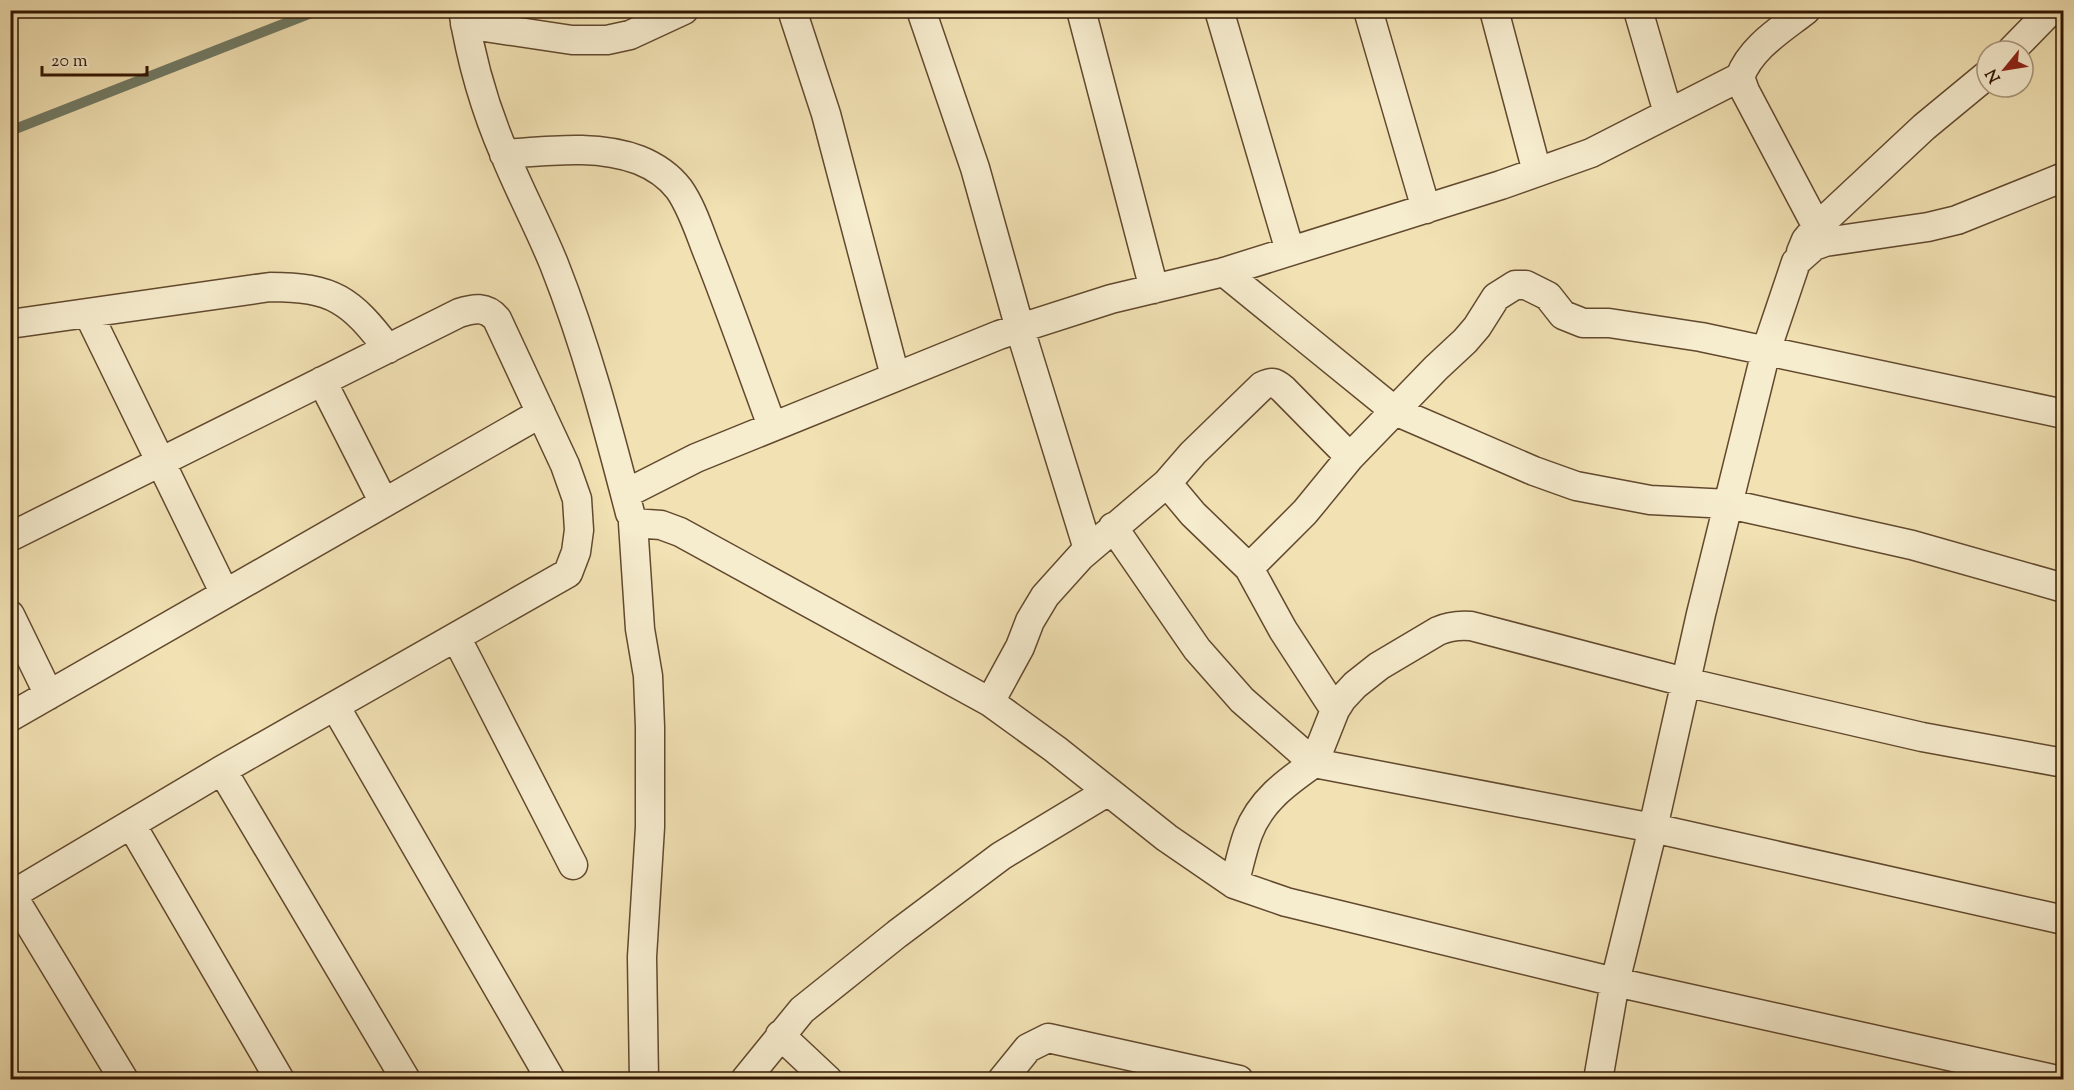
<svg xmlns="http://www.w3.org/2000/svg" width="2074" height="1090" font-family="'Sorts Mill Goudy',serif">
	<rect width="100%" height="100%" fill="#f1e1b3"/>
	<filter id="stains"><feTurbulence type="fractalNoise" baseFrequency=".00333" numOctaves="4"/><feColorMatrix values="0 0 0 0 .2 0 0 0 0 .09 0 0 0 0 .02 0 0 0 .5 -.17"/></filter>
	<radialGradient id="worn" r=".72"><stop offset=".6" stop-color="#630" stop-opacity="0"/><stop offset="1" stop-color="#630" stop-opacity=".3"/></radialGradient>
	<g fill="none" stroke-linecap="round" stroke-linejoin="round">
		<path stroke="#717b66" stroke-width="10" d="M10,131L319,10"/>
		<g stroke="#62492e" stroke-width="31">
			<path id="street" d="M463,10C471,60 485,109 505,155C520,192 539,227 554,264C586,345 608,428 630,513
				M792,10L826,114L895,376
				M921,10L975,168L1020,329L1088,549
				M1081,10L1154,289
				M1219,10L1290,251
				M1368,10L1426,209
				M1494,10L1537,172
				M1638,10L1668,113
				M1806,10C1782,29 1751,47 1740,77L1745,91L1817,227
				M465,24L572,40H607L630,35L684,10
				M2011,51L2051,10
				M504,154C548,151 597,144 639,160C654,166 669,176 679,189C693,209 700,234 709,256C731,312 751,369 772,426
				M1801,252L1806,240L1817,227L1924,127L1987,75
				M1224,272L1395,411L1534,471L1576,486L1650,500L1729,504L1912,545L2064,588
				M88,313L225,594
				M10,324L270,287C333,287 351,300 388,349
				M322,381L384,503
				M1167,483L1193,453L1262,386C1272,381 1275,382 1283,389L1350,457
				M625,494L696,458L999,335L1111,299L1224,272L1501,185L1591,153L1740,77
				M1113,527L1197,649L1242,700L1314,763L1335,710L1342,699L1355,685L1379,666L1438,631C1449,626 1459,625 1471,626L1685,682L1792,707L1922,737L2064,763
				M10,537L459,313C474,308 486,306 497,319L565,465L577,499L579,530L576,552L568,573L222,770L10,896
				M1249,568L1283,630L1335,710
				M10,615L49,695
				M456,637L573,865
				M990,702L1020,647L1030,621L1045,596L1081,556L1167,483L1193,514L1249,568L1305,512L1350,457L1436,368L1465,341L1477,327L1496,297L1515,285H1526L1548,296L1563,315L1583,323H1609L1701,337L2064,414
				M335,706L551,1080
				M10,717L541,413
				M222,770L406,1080
				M131,824L280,1080
				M1234,884C1239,867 1242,850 1248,834C1260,801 1287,782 1314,763L1653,828L2064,920
				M12,895L124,1080
				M780,1035L828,1080
				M644,1080L642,957L650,827V727L648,676L640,629L633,523L661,525L680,532L990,702L1055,749L1167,838L1234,884L1286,902L1615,982L2057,1080
				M745,1080L802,1010L897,934L1001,856L1107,792
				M1002,1080L1028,1048L1048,1038L1239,1080
				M1598,1080L1615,982L1653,828L1701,614L1766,351L1796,262L1814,246L1825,242L1928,227L1957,220L2064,177"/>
		</g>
		<use href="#street" stroke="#f6ecce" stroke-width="28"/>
	</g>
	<rect width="2074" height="1090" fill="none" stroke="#f1e1b3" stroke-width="36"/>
	<rect x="12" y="12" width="2050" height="1066" fill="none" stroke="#321602" stroke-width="3"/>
	<rect x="18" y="18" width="2038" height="1054" fill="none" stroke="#321602" stroke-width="1.5"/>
	<g transform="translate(2005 69) rotate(240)"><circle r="28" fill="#f6ecce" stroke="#a8967c" stroke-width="1.5"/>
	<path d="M0-4.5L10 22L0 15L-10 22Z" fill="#8f2418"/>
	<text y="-9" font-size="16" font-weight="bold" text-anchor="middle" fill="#321602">N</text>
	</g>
	<path d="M42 66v9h105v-9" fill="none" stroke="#321602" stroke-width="3"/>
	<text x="51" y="66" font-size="18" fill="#321602" stroke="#f6ecce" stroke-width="4.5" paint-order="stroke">20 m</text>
	<rect width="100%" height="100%" filter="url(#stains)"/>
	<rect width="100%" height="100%" fill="url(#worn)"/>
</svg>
